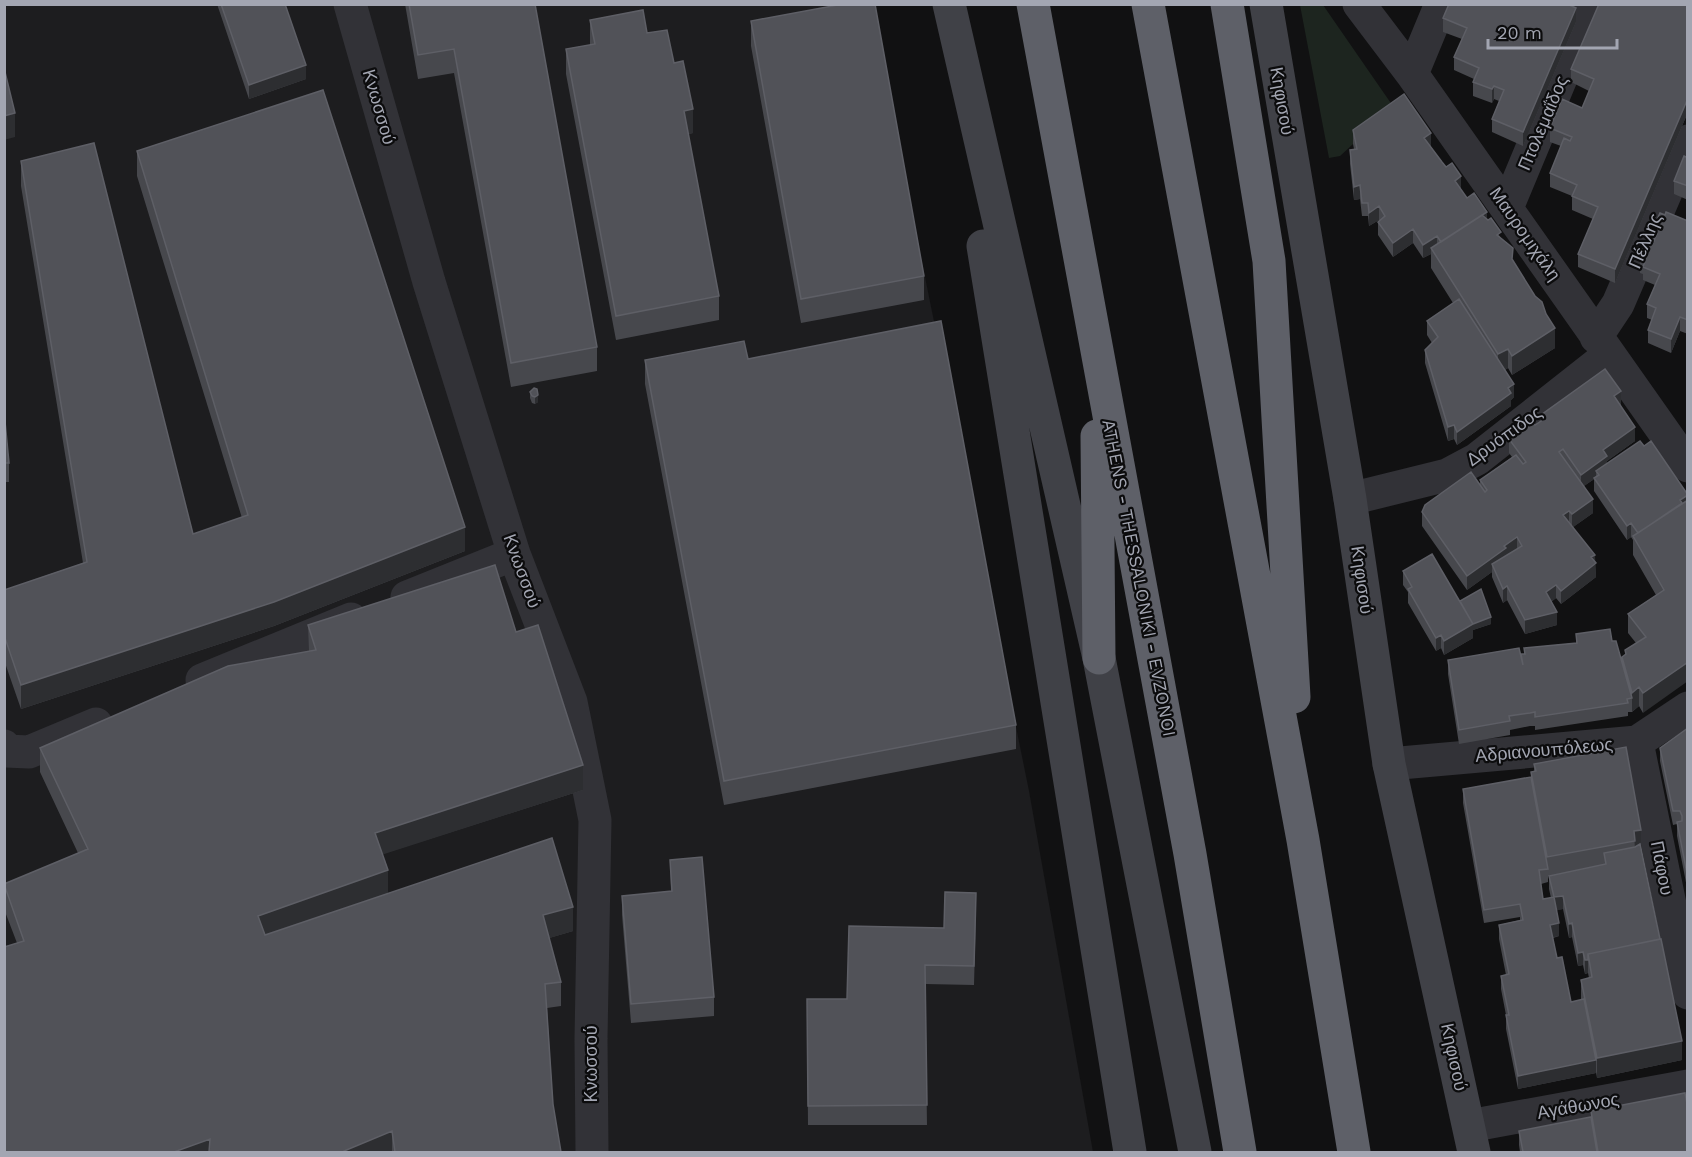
<svg xmlns="http://www.w3.org/2000/svg" width="1692" height="1157" font-family="'Work Sans',sans-serif">
	<rect width="100%" height="100%" fill="#111112"/>
	<path fill="#1d1d1f" d="M5,5H870L1029,791L1093,1152H5Z"/>
	<path fill="#1d251f" d="M1300,5H1323L1397,112L1353,144L1340,156L1329,158Z"/>
	<g fill="none" stroke-linecap="round" stroke-linejoin="round">
		<path stroke="#323237" stroke-width="33" d="M350,4L429,282L514,554L571,702L595,820L591,1039L592,1152
			M1359,4L1412,74L1688,466
			M1412,74L1441,4
			M1507,208L1592,4
			M1596,337L1618,304L1688,141
			M1350,499L1447,475L1477,459L1609,355
			M407,597L514,554
			M202,680L351,619
			M1637,742L1688,993
			M4,746L6,751L29,752L96,724
			M1389,764L1637,742L1688,708
			M1469,1126L1688,1086"/>
		<path stroke="#404147" stroke-width="33" d="M949,4L1099,658L1195,1152
			M1266,4L1350,499L1389,764L1474,1152
			M983,246L1130,1152"/>
		<path stroke="#5e6068" stroke-width="33" d="M1033,4L1190,854L1240,1152
			M1148,4L1303,840L1354,1152
			M1227,4L1269,261L1294,697
			M1097,436L1099,658"/>
	</g>
	<path fill="#47484d" fill-rule="evenodd" d="M217,4H285L306,79L249,99Z
		M405,4H535L597,347V371L511,387L454,73L418,79Z
		M1688,4V112L1615,283L1578,267V254L1593,219L1572,210V196L1550,187V173L1561,146L1550,142V128L1582,108L1589,91L1571,82V69Z
		M1443,18L1576,22L1523,146L1492,132V119L1499,101L1494,99L1492,103L1473,96V82L1474,79L1454,70V57L1462,39L1443,32Z
		M590,20L647,33L674,63L693,133L688,134L719,296V320L616,340L566,74V49L590,45Z
		M751,21L924,276V300L801,323L751,46Z
		M1353,130L1431,147L1467,198L1487,219L1501,238L1555,348L1512,375L1508,368L1505,370L1514,397L1511,400V406L1457,445L1454,439L1448,441L1425,363V350L1432,343L1427,335V321L1453,303L1431,268V254L1423,258L1413,243L1393,257L1378,235V222L1379,220L1369,226L1368,216H1362L1360,199L1354,200L1350,164V150L1354,149L1353,144Z
		M137,151L465,551L274,626L21,709L4,660V590L83,563L21,186V161L193,534L242,518L137,176Z
		M1688,158V200L1674,194V181Z
		M1665,215L1688,221V334L1680,331L1671,353L1648,343V330L1652,320L1647,318V304L1655,285L1643,280V274L1640,273V259L1652,240V231Z
		M748,359L1016,725V749L724,805L645,384V360Z
		M537,389L538,402L535,404L532,403L530,398V392Z
		M1620,405L1635,441L1607,461V463L1688,495L1643,713L1639,706L1632,712H1628V716L1535,730V726H1530L1510,730V735L1459,744L1448,674V660L1521,659L1524,654V648L1576,643V634L1612,641L1622,661V657L1625,655V650L1636,643L1628,633V614L1656,595L1633,555V540L1631,537L1627,540L1594,491V479L1584,486L1593,513L1573,527L1595,562L1596,577L1561,604L1556,598L1551,602L1557,625L1525,634L1507,600L1503,603L1492,577V572L1467,590L1422,526V512L1480,485V480L1512,457L1509,453V439L1535,425L1541,421V415Z
		M4,411L9,463V482H4Z
		M1403,571L1460,601L1491,624L1473,630V638L1444,655L1441,648L1436,651L1408,603V592L1403,585Z
		M308,625L516,632L583,790L382,854L388,893L573,931L549,938L561,982V1006L547,1008L553,1104L561,1152H4L17,943L4,909V884L78,853L40,772V748L309,651Z
		M1688,728V893L1677,836V824L1673,825L1660,761V748Z
		M1626,747L1641,847L1682,1060L1597,1078L1596,1072V1073L1518,1089L1506,1029V1015L1501,989V976L1506,975L1499,939V925L1520,920V917L1484,923L1463,803V789L1531,777V772L1534,771V764ZM1548,876H1549V889L1551,898L1543,899L1541,884L1548,882ZM1563,909L1569,938L1572,937L1578,966L1583,965L1585,974L1588,973L1589,978L1581,980V1000L1571,1002L1557,958L1553,938L1559,936L1556,910Z
		M670,860L714,997V1016L631,1023L622,915V896L671,891Z
		M976,912L974,985L925,984L927,1125H808L807,999H847L944,928Z
		M1591,1111L1688,1152H1520L1519,1145V1131L1591,1117Z"/>
	<path fill="#2d2e31" d="M1576,8V22L1523,146V132Z
		M306,65V79L249,99V85Z
		M1494,86V99L1492,103V89Z
		M1688,98V112L1615,283V269Z
		M693,109V133L684,135V111Z
		M15,113V137L4,140V116Z
		M1431,133V147L1424,138Z
		M1461,176V190L1455,181Z
		M1360,185V199L1354,200V187Z
		M1379,206V220L1369,226V213Z
		M1487,212V225L1479,216Z
		M1413,229V243L1393,257V243Z
		M1437,236V249L1431,248V254L1423,258V245Z
		M1680,317V331L1671,353V339Z
		M1555,328V348L1512,375V356Z
		M1508,349V368L1498,374V354Z
		M1514,384V397L1511,400V406L1457,445V432Z
		M1621,391V405L1614,409V396Z
		M538,395V402L535,404V397Z
		M1454,425V439L1448,441V427Z
		M1635,427V441L1607,461V470L1596,471V478L1581,488V475L1603,450Z
		M1688,495V509L1680,500Z
		M1593,499V513L1572,528V514Z
		M1569,511V524L1563,515Z
		M1631,523V537L1627,540V526Z
		M465,527V551L274,626L21,709V685Z
		M1517,537V550L1492,564V572L1467,590V576Z
		M1595,555L1596,577L1561,604V591L1591,557Z
		M1556,585V598L1546,606V592Z
		M1507,586V600L1503,603V589Z
		M1557,612V625L1525,634V620Z
		M1491,617V624L1473,630V638L1444,655V641L1470,625Z
		M1441,635V648L1436,651V638Z
		M1688,662V681L1643,713V693Z
		M1639,687V706L1632,712V693Z
		M583,765V790L375,857V833Z
		M1641,830V849L1635,850L1634,831Z
		M388,870V894L258,940V916Z
		M1563,896V909L1554,911V897Z
		M573,907V931L543,940V915Z
		M1559,923V936L1550,938V925Z
		M1572,923V937L1569,938V924Z
		M1583,952V965L1578,966V953Z
		M1585,960H1588V973L1585,974Z
		M1682,1041V1060L1597,1078V1058Z
		M1596,1060V1073L1518,1089V1076Z
		M392,1131V1152H344V1151Z
		M210,1139V1152H174Z"/>
	<path fill="#515258" stroke="#5e5f66" stroke-width="1.5" d="M221,4H285L306,65L249,85Z
		M409,4H535L597,347L511,363L454,49L418,55Z
		M843,4H875L924,276L801,299L751,21Z
		M1449,4H1567L1576,8L1523,132L1492,119L1504,90L1494,86L1492,89L1473,82L1479,68L1454,57L1467,28L1443,18Z
		M1599,4H1688V98L1615,269L1578,254L1598,207L1572,196L1577,185L1550,173L1564,138L1570,141L1572,137L1550,128L1562,99L1582,108L1594,79L1571,69Z
		M643,10L647,33L667,30L674,63L683,61L693,109L684,111L719,296L616,316L566,49L595,44L590,20Z
		M4,68L15,113L4,116Z
		M323,90L465,527L274,602L21,685L4,635V590L87,562L21,161L94,143L193,534L248,515L137,151Z
		M1404,94L1431,133L1424,138L1442,162L1446,167L1452,163L1461,176L1455,181L1467,198L1474,193L1487,212L1441,242L1437,236L1423,245L1413,229L1393,243L1378,222L1385,216L1379,206L1369,213L1368,203H1362L1360,185L1354,187L1350,150L1357,149L1353,130Z
		M1684,156L1688,158V186L1674,181Z
		M1666,212L1688,221V320L1680,317L1671,339L1648,330L1656,308L1647,304L1660,274L1643,267L1645,261L1640,259L1648,239L1654,241L1655,238L1657,234L1652,231L1660,213L1665,215Z
		M1482,215L1488,220L1491,218L1501,232L1497,235L1513,248L1512,259L1535,296L1542,302L1546,314L1555,328L1512,356L1508,349L1498,354L1431,248Z
		M1459,299L1514,384L1508,388L1511,393L1457,432L1454,425L1448,427L1425,350L1438,337L1427,321Z
		M941,321L1016,725L724,781L645,360L744,341L748,359Z
		M1605,369L1621,391L1614,396L1635,427L1603,450L1607,456L1581,475L1563,449L1559,452L1593,499L1572,514L1569,511L1563,515L1595,555L1591,557L1596,563L1561,591L1556,585L1546,592L1557,612L1525,620L1507,586L1503,589L1492,564L1522,546L1517,537L1504,546L1506,548L1467,576L1422,512L1425,505L1471,472L1485,492L1487,490L1480,480L1516,455L1523,464L1526,462L1509,439L1533,423L1535,425L1544,419L1541,415Z
		M534,388L537,389L538,395L535,397L532,396L530,392Z
		M4,411L9,463H4Z
		M1640,441L1644,446L1651,441L1688,495L1680,500L1682,503L1638,533L1631,523L1627,526L1594,478L1599,475L1596,471Z
		M1688,500V662L1643,693L1639,687L1632,693L1622,657L1626,654L1625,650L1646,637L1628,614L1664,590L1633,536Z
		M1432,554L1473,624L1444,641L1441,635L1436,638L1408,589L1412,587L1403,571Z
		M495,565L516,632L538,625L583,765L375,833L388,870L258,916L265,935L552,838L573,907L543,915L561,982L545,984L553,1104L561,1152H395L392,1131L344,1151V1152H209L210,1139L174,1152H4V947L24,941L4,884L88,849L40,748L228,666L316,650L308,625Z
		M1481,589L1491,617L1473,624L1460,601Z
		M1610,629L1612,641H1616L1632,698L1627,699L1628,703L1535,717V712L1530,713L1509,716L1510,721L1459,730L1448,660L1519,648L1523,665L1521,654H1525L1524,648L1577,643L1576,634Z
		M1688,728V879L1677,822L1682,821V816L1680,811H1673L1660,748Z
		M1626,747L1641,830L1634,831L1635,841L1547,857L1531,772L1536,771L1534,764Z
		M1531,777L1548,869L1539,870L1543,899L1554,897L1559,923L1550,925L1557,958L1562,957L1571,1002L1584,999L1596,1060L1518,1076L1506,1015H1509L1501,976L1509,974L1499,925L1523,920L1520,904L1484,910L1463,789Z
		M1640,844L1660,939L1588,954V960H1585L1583,952L1578,953L1572,923L1569,924L1563,896L1554,897L1549,876L1606,864L1604,853L1635,847Z
		M702,857L714,997L631,1004L622,896L672,891L670,860Z
		M945,892L976,893L974,966L925,965L927,1105L808,1106L807,999H847L849,926L944,928Z
		M1661,939L1682,1041L1597,1058L1581,980L1592,977L1588,954Z
		M1685,1093L1688,1109V1152H1598L1591,1111Z
		M1591,1117L1597,1152H1523L1519,1131Z"/>
	<g text-anchor="middle" stroke-width="4.5" stroke-linejoin="round" paint-order="stroke">
		<g font-size="18" fill="#a3a6b2" stroke="#0c0c0d">
			<text transform="translate(1282 101) rotate(80)" y="6">Κηφισού</text>
			<text transform="translate(379 107) rotate(74)" y="6">Κνωσσού</text>
			<text transform="translate(1543 123) rotate(-67)" y="6">Πτολεμαΐδος</text>
			<text transform="translate(1525 234) rotate(55)" y="6">Μαυρομιχάλη</text>
			<text transform="translate(1645 241) rotate(-67)" y="6">Πέλλης</text>
			<text transform="translate(1504 436) rotate(-36)" y="6">Δρυόπιδος</text>
			<text transform="translate(522 571) rotate(70)" y="6">Κνωσσού</text>
			<text transform="translate(1139 578) rotate(79)" y="6">ATHENS - THESSALONIKI - EVZONOI</text>
			<text transform="translate(1362 580) rotate(82)" y="6">Κηφισού</text>
			<text transform="translate(1544 750) rotate(-5)" y="6">Αδριανουπόλεως</text>
			<text transform="translate(1662 868) rotate(79)" y="6">Πάφου</text>
			<text transform="translate(1454 1057) rotate(78)" y="6">Κηφισού</text>
			<text transform="translate(591 1064) rotate(-90)" y="6">Κνωσσού</text>
			<text transform="translate(1578 1106) rotate(-10)" y="6">Αγάθωνος</text>
		</g>
	</g>
	<rect width="1692" height="1157" fill="none" stroke="#a3a6b2" stroke-width="12"/>
	<path d="M1488 39v9h129v-9" fill="none" stroke="#a3a6b2" stroke-width="3"/>
	<text x="1497" y="39" font-size="18" fill="#a3a6b2" stroke="#0c0c0d" stroke-width="4.5" paint-order="stroke">20 m</text>
</svg>
